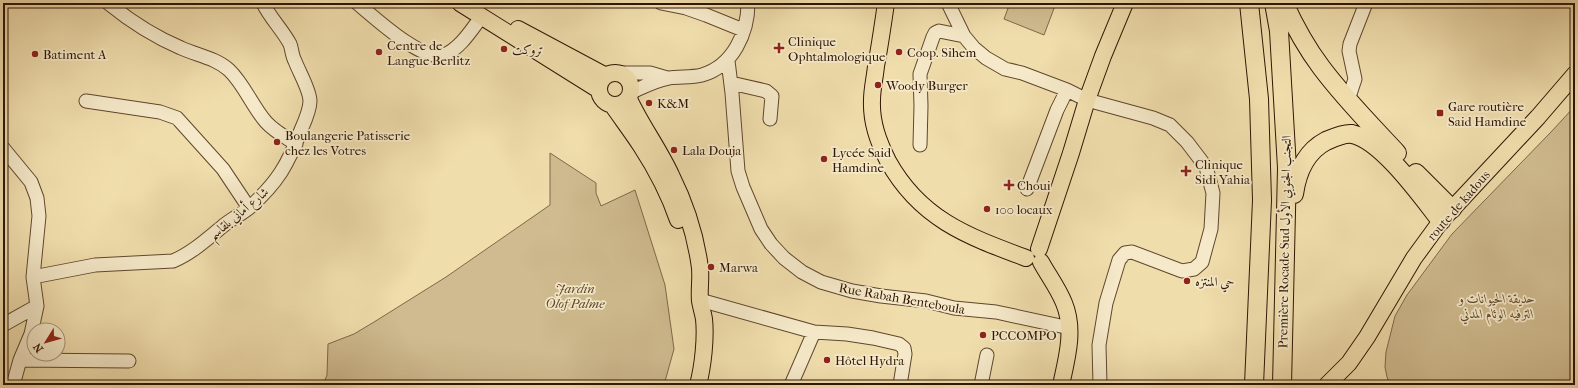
<svg xmlns="http://www.w3.org/2000/svg" width="1578" height="388" font-family="'IM FELL French Canon',Amiri,serif">
	<rect width="100%" height="100%" fill="#f0ddac"/>
	<filter id="stains"><feTurbulence type="fractalNoise" baseFrequency=".005" numOctaves="4"/><feColorMatrix values="0 0 0 0 .2 0 0 0 0 .09 0 0 0 0 .02 0 0 0 .5 -.17"/></filter>
	<radialGradient id="worn" r=".72"><stop offset=".6" stop-color="#630" stop-opacity="0"/><stop offset="1" stop-color="#630" stop-opacity=".3"/></radialGradient>
	<path fill="#cfbb8f" stroke="#7f6849" d="M1010,3H1056L1044,35L1004,19Z
		M1575,106V385H1390L1387,377L1385,367L1386,352L1395,316L1407,295L1452,234L1551,132Z
		M550,153L596,183V193L601,206L635,190L665,285L674,349L664,385H323L327,375L328,344L354,334L374,322L446,277L550,205Z"/>
	<g fill="none" stroke-linecap="round" stroke-linejoin="round">
		<g stroke="#5f472d" stroke-width="15">
			<path id="minor" d="M108,3C130,21 155,37 181,48C196,55 216,58 229,70C244,84 252,106 266,122C274,131 285,137 296,144
				M357,3C374,17 422,62 444,55C460,49 472,29 482,16
				M661,3L686,8L706,15L743,30
				M948,3L964,36L974,48L986,58L1005,69L1022,73L1067,90L1087,100L1153,118L1170,125L1187,142L1206,167L1213,193L1211,229L1202,262L1194,269L1182,271L1132,252L1125,253L1119,260L1106,303L1099,345L1100,385
				M728,61L732,93L738,171L743,187L761,229L771,244L784,258L802,272L821,282L852,291L881,296L926,301L954,308L996,312L1070,328
				M615,73H650L667,78
				M731,83L766,91L772,96L770,119
				M632,92C643,87 656,80 669,78C679,76 691,78 702,75C733,66 748,33 748,3
				M1348,100L1355,79L1349,51L1350,44L1366,3
				M86,101L160,112L177,118L223,169L249,208
				M920,145L921,106L920,74L933,37L935,33L939,31L964,36
				M3,148L31,182L37,198L39,216L33,277L37,306L31,334L20,360L13,385
				M1027,189L1057,110L1067,90
				M33,277L95,265L173,261C192,253 207,239 223,226C231,219 242,214 250,207C278,182 288,164 301,130C305,121 310,110 310,101C310,90 299,72 295,61C292,56 292,49 290,44C282,29 270,18 263,3
				M700,300L814,332L847,334L873,338L899,344L904,348L905,354L900,385
				M3,325L37,306
				M20,360L129,361
				M791,385L814,332
				M981,385L987,355"/>
		</g>
		<g stroke="#2f1503" stroke-width="18">
			<path id="major" d="M460,3L599,90
				M886,3C883,24 880,45 876,66C875,77 872,89 872,100C871,122 878,141 888,161C920,219 967,236 1026,258
				M518,29L606,76
				M599 89a16 16 0 1 1 32 0a16 16 0 1 1-32 0Z
				M629,99C641,125 659,149 671,175C685,203 696,237 700,268C701,279 699,290 700,301C701,307 703,313 704,319C706,338 703,366 698,385
				M613,106C622,119 632,132 641,146C656,169 669,194 678,220
				M1039,249L1071,153L1087,100L1103,56L1125,3
				M1041,262C1048,275 1058,288 1064,303C1075,329 1067,358 1061,385
				M1327,385L1349,363L1367,337L1414,258L1441,221L1538,117L1575,74"/>
		</g>
		<g stroke="#2f1503" stroke-width="20">
			<path id="highway" d="M1249,3L1259,99L1262,200L1254,385
				M1274,3L1279,31L1287,168L1282,385
				M1284,3C1294,25 1306,47 1321,67C1344,98 1371,125 1397,153
				M1416,173L1452,209
				M1294,194C1297,173 1305,152 1326,141C1333,138 1344,133 1352,134C1382,140 1422,197 1441,221"/>
		</g>
		<use href="#minor" stroke="#f5e9c9" stroke-width="13"/>
		<use href="#major" stroke="#f0ddac" stroke-width="16"/>
		<use href="#highway" stroke="#f0ddac" stroke-width="18"/>
	</g>
	<g fill="#8f2418" stroke="#f5e9c9" stroke-width="1.5">
		<path d="M777 42h4v4h4v4h-4v4h-4v-4h-4v-4h4z"/>
		<circle cx="504" cy="49" r="4"/>
		<circle cx="379" cy="52" r="4"/>
		<circle cx="899" cy="52" r="4"/>
		<circle cx="35" cy="54" r="4"/>
		<circle cx="878" cy="85" r="4"/>
		<circle cx="649" cy="103" r="4"/>
		<rect x="1436" y="109" width="8" height="8" rx="2"/>
		<circle cx="277" cy="142" r="4"/>
		<circle cx="674" cy="150" r="4"/>
		<circle cx="824" cy="159" r="4"/>
		<path d="M1184 165h4v4h4v4h-4v4h-4v-4h-4v-4h4z"/>
		<path d="M1007 179h4v4h4v4h-4v4h-4v-4h-4v-4h4z"/>
		<circle cx="987" cy="209" r="4"/>
		<circle cx="711" cy="267" r="4"/>
		<circle cx="1187" cy="281" r="4"/>
		<circle cx="983" cy="335" r="4"/>
		<circle cx="827" cy="360" r="4"/>
	</g>
	<g text-anchor="middle" stroke-width="3.5" stroke-linejoin="round" paint-order="stroke">
		<g font-size="13" fill="#2f1503" stroke="#f5e9c9" text-anchor="start">
			<text x="788" y="46">Clinique<tspan x="788" dy="15">Ophtalmologique</tspan></text>
			<text x="387" y="50">Centre de<tspan x="387" dy="15">Langue Berlitz</tspan></text>
			<text x="512" y="54">تروكت</text>
			<text x="907" y="57">Coop. Sihem</text>
			<text x="43" y="59">Batiment A</text>
			<text x="886" y="90">Woody Burger</text>
			<text x="657" y="108">K&amp;M</text>
			<text x="1448" y="111">Gare routière<tspan x="1448" dy="15">Said Hamdine</tspan></text>
			<text x="285" y="140">Boulangerie Patisserie<tspan x="285" dy="15">chez les Votres</tspan></text>
			<text x="682" y="155">Lala Douja</text>
			<text x="832" y="157">Lycée Said<tspan x="832" dy="15">Hamdine</tspan></text>
			<text x="1195" y="169">Clinique<tspan x="1195" dy="15">Sidi Yahia</tspan></text>
			<text x="1017" y="190">Choui</text>
			<text x="995" y="214">100 locaux</text>
			<text x="719" y="272">Marwa</text>
			<text x="1195" y="286">حي المنتزه</text>
			<text x="991" y="340">PCCOMPO</text>
			<text x="835" y="365">Hôtel Hydra</text>
		</g>
		<g font-size="13" fill="#2f1503" stroke="#f5e9c9">
			<text transform="translate(1458 205) rotate(-49)" y="5">route de kadous</text>
			<text transform="translate(238 213) rotate(-40)" y="5">شارع أماني بلقاسم</text>
			<text transform="translate(1284 242) rotate(-89)" y="5">Première Rocade Sud التجنب الجنوبي الأول</text>
			<text transform="translate(902 298) rotate(10)" y="5">Rue Rabah Benteboula</text>
		</g>
		<g font-size="13" font-style="italic" fill="#5f472d" stroke="#f5e9c9">
			<text x="575" y="293">Jardin<tspan x="575" dy="15">Olof Palme</tspan></text>
			<text x="1497" y="303">حديقة الحيوانات و<tspan x="1497" dy="15">الترفيه الوئام المدني</tspan></text>
		</g>
	</g>
	<rect width="1578" height="388" fill="none" stroke="#f0ddac" stroke-width="16"/>
	<rect x="4" y="4" width="1570" height="380" fill="none" stroke="#2f1503" stroke-width="2"/>
	<rect x="8" y="8" width="1562" height="372" fill="none" stroke="#2f1503"/>
	<g transform="translate(46 342) rotate(233)"><circle r="19" fill="#f5e9c9" stroke="#a6947a"/>
	<path d="M0-3L7 15L0 10L-7 15Z" fill="#8f2418"/>
	<text y="-6" font-size="11" font-weight="bold" text-anchor="middle" fill="#2f1503">N</text>
	</g>
	<rect width="100%" height="100%" filter="url(#stains)"/>
	<rect width="100%" height="100%" fill="url(#worn)"/>
</svg>
